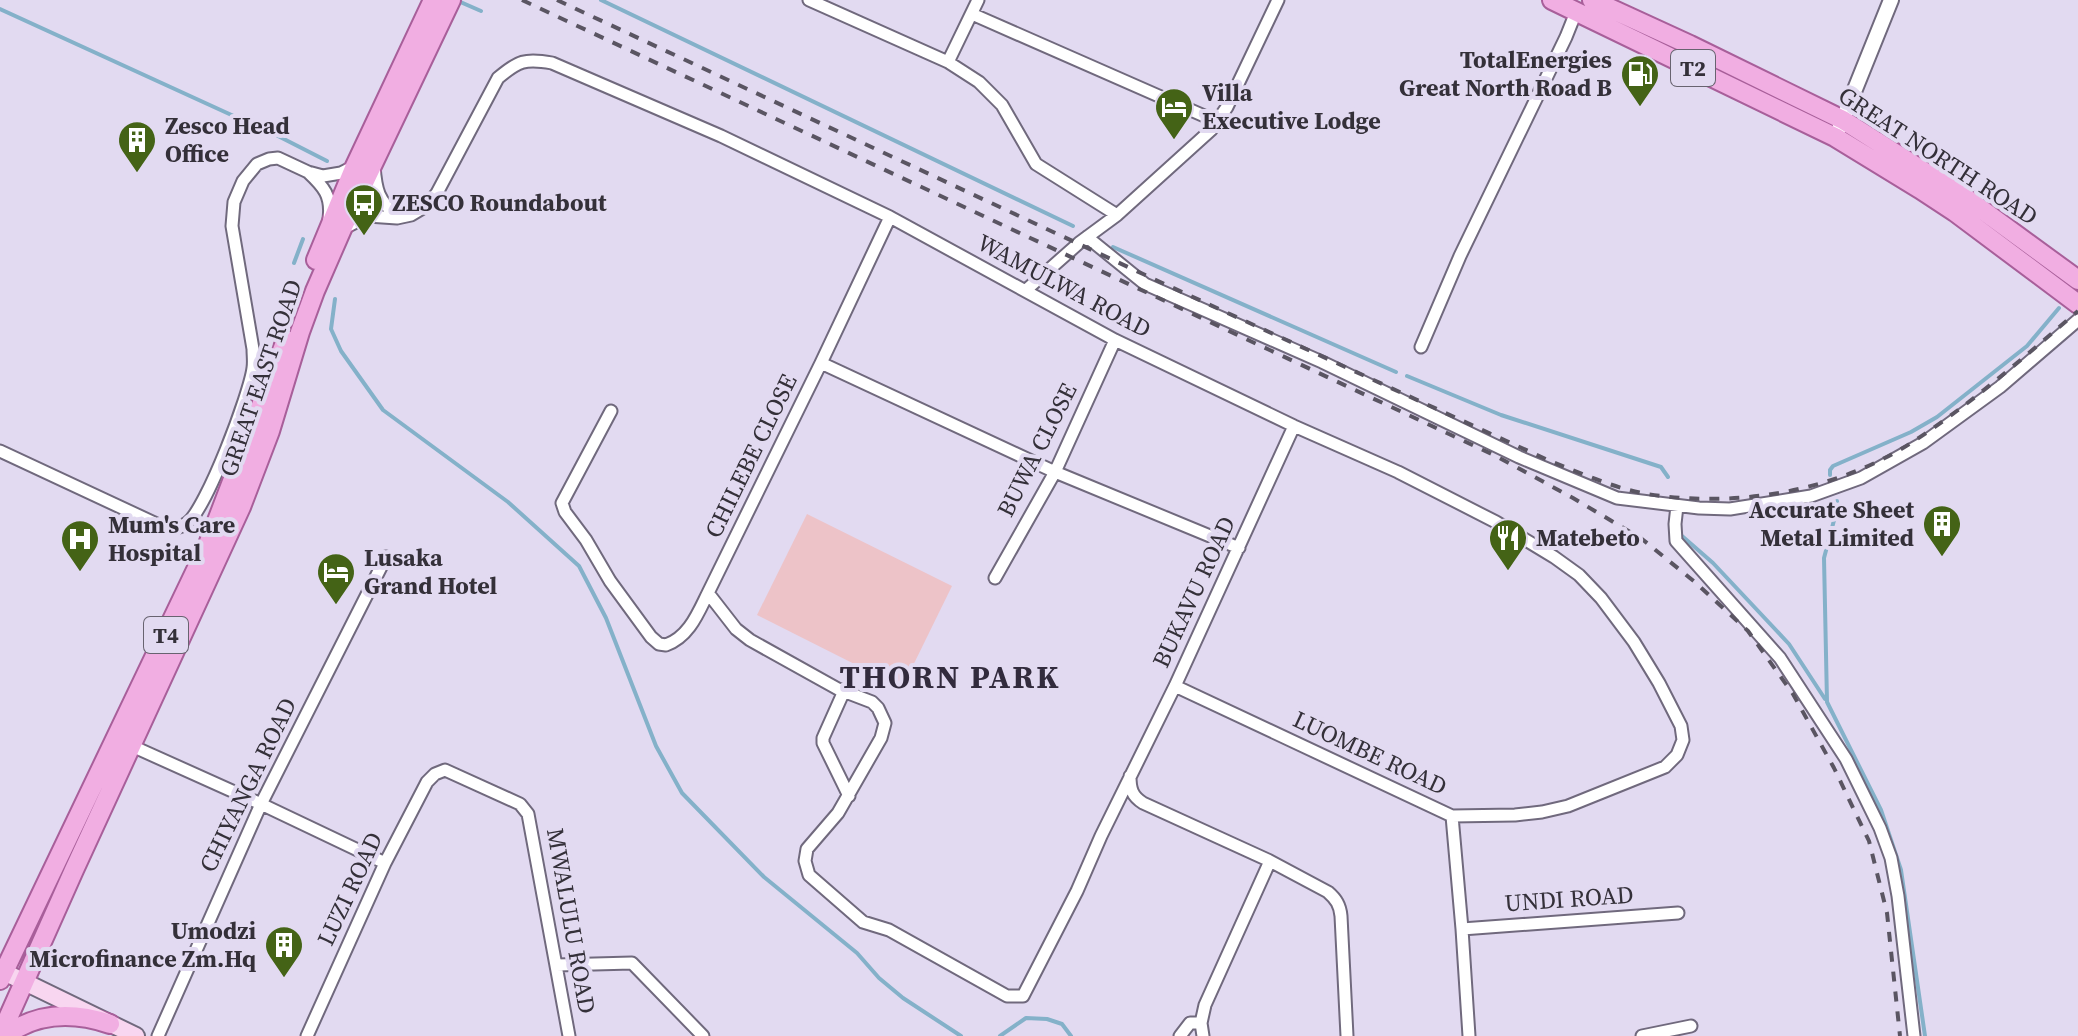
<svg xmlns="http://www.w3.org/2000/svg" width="2078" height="1036" font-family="'Source Serif 4',serif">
	<rect width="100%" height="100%" fill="#e2daf1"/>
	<path fill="#edc3c8" d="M807,514L952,586L902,688L757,615Z"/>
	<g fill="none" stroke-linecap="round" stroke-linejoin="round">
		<path stroke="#84b1c9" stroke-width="4" d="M601,0L1073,226
			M458,1L481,11
			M0,9L249,123
			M278,136L327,161
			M1113,247L1396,372
			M294,263L303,239
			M335,299L331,329L341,351L383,410L508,502L579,566L606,618L656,746L682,793L764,877L857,953L879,978L903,998L961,1036
			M1407,376L1501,415L1661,467L1668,477
			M1830,475V470L1833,466L1911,432L1937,417L2027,346L2059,308
			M1837,501V509L1824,558L1827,702L1881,810L1901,870L1925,1036
			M1682,536L1713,563L1789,644L1825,699
			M1000,1036L1026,1018L1047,1019L1062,1024L1071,1036"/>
		<g stroke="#70697d" stroke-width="15">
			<path id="minor" d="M809,0L948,62L978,0
				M972,14L1218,122
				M948,62L979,82L1002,105L1036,164L1117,215
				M374,166C376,191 378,199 397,217
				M308,172C324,187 332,196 329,219
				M342,229L368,216L397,218L411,215L426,206L437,193L498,78C518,61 525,58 552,63L721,136L890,217L1115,340L1294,426L1398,472L1496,522L1554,557L1579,575L1601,598L1634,642L1659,683L1681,726L1683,740L1677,755L1665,767L1568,806L1542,812L1515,815L1452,816L1175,686
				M1087,237L1145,284L1322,362L1519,457L1617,498L1699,508L1730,509L1811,496L1861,478L1923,443L2000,387L2078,320
				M1026,290L1079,243L1117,215L1211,130L1227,107L1278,0
				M1421,347L1460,256L1566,37L1576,12L1573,7
				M821,363L1055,472L1239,548
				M611,411L562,503L565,512L586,540L610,581L651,637L659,644L666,645C689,637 698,613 708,593L821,363L890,217
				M0,451L163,527C173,528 179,529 187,523C206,510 250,393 253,368C254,362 253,355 253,349L232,226L234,202L243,181L257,164L269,159L278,158L308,172L323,176L341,173L353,167
				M1677,506L1675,524L1676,541L1780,658L1846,759L1880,828L1891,858L1898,896L1914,1036
				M995,578L1055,472L1115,340
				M708,593L736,629L750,640L838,689L872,702L878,708L885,723L881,738L838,813L807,849L805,861L809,875L863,922L889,930L1007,996H1023L1077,891L1101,836L1175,686L1294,426
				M844,691L823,738V743L849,796
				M132,746L261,804L385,863
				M1130,776C1130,789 1132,796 1143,803L1270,861L1328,892C1336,899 1340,905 1341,916L1347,1036
				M1452,816L1462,929L1469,1036
				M1462,929L1678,913
				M557,965L632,963L703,1036
				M158,1036L261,804L386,557
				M307,1036L385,863L427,782L435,774L445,770L520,804L528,814L569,1036
				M1180,1036L1190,1023H1201
				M1203,1036L1201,1023L1205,1005L1270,861
				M1642,1036L1691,1026"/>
		</g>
		<g stroke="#70697d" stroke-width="18">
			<path id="tertiary" d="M1839,129L1891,0"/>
		</g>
		<g stroke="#70697d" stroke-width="20">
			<path id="secondary" d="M0,970L136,1036"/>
		</g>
		<g stroke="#a85f9a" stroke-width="22">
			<path id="primary" d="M1552,0L1835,137L1920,189L1955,212L2078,304
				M1592,0L1690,45L1843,120L1966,198L2078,280
				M316,260L355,166L433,0
				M0,980L207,547L286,340
				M0,1036L74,870L241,507L270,431L300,332L315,291L342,229L451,0
				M5,1036C37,1012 74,1012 110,1024"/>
		</g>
		<use href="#minor" stroke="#fff" stroke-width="11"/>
		<use href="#tertiary" stroke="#fff" stroke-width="14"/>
		<use href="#secondary" stroke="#f8d6f0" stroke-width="16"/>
		<use href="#primary" stroke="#f1aee2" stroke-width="18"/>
		<path stroke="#5a5562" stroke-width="4" stroke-dasharray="10 10" stroke-linecap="butt" d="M522,0L1496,456L1573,498L1642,539L1696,583L1748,631L1793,694L1834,768L1869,841L1887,913L1900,1036
			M557,0L1158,281L1550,461C1581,473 1613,488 1647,494C1736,508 1834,492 1911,443C1970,405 2024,357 2078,311"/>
	</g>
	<defs>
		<g id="fuel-pin" transform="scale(2)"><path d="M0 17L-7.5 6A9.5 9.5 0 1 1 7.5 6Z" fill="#446316" stroke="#e2daf1"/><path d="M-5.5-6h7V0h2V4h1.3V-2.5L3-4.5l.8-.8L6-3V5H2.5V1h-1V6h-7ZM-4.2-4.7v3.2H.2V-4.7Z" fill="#fff"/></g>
		<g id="hotel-pin" transform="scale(2)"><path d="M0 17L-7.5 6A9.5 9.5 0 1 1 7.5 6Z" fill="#446316" stroke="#e2daf1"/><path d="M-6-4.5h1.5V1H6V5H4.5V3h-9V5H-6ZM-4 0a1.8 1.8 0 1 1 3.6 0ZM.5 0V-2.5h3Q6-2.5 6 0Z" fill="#fff"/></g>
		<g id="building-pin" transform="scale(2)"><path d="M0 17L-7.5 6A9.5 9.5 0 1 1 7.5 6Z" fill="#446316" stroke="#e2daf1"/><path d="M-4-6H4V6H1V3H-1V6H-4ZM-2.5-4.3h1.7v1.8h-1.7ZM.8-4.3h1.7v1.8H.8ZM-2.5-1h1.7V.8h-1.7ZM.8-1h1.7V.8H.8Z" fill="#fff"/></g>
		<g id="bus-pin" transform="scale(2)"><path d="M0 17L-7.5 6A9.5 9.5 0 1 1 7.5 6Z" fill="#446316" stroke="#e2daf1"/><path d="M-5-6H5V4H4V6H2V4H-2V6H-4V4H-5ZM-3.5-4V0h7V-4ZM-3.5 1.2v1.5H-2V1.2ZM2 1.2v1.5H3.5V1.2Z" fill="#fff"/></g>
		<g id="restaurant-pin" transform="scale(2)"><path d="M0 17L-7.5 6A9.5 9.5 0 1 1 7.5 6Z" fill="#446316" stroke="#e2daf1"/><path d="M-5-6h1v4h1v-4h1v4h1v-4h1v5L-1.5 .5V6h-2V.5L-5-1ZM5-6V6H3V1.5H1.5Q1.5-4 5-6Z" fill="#fff"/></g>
		<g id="hospital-pin" transform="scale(2)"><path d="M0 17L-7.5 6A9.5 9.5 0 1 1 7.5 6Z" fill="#446316" stroke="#e2daf1"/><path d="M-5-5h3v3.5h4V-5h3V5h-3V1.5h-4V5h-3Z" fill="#fff"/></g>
	</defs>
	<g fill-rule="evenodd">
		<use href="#fuel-pin" x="1640" y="74"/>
		<use href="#hotel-pin" x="1174" y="107"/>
		<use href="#building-pin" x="137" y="140"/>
		<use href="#bus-pin" x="364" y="203"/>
		<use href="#building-pin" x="1942" y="524"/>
		<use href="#restaurant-pin" x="1508" y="538"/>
		<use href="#hospital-pin" x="80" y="539"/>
		<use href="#hotel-pin" x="336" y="572"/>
		<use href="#building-pin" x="284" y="945"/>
	</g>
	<g text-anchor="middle" stroke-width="8" stroke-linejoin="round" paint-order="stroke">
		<g fill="#e2daf1" stroke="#686370" stroke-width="2">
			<rect x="1671" y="50" width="44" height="36" rx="6"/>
			<rect x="144" y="617" width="44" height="36" rx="6"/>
		</g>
		<g font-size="22" font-weight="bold" fill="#343039">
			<text x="1693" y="76">T2</text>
			<text x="166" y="643">T4</text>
		</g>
		<g font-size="24" font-weight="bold" fill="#343039" stroke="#e2daf1" text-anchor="start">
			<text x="1612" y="68" text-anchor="end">TotalEnergies<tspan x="1612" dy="28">Great North Road B</tspan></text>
			<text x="1202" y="101">Villa<tspan x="1202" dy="28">Executive Lodge</tspan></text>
			<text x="165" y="134">Zesco Head<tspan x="165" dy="28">Office</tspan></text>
			<text x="392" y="211">ZESCO Roundabout</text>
			<text x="1914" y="518" text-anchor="end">Accurate Sheet<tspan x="1914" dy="28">Metal Limited</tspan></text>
			<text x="108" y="533">Mum's Care<tspan x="108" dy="28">Hospital</tspan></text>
			<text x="1536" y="546">Matebeto</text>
			<text x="364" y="566">Lusaka<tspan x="364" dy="28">Grand Hotel</tspan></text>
			<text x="256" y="939" text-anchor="end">Umodzi<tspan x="256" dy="28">Microfinance Zm.Hq</tspan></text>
		</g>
		<g font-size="24" fill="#343039" stroke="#e2daf1">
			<text transform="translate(1938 156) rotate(33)" y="8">GREAT NORTH ROAD</text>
			<text transform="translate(1064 286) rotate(28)" y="8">WAMULWA ROAD</text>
			<text transform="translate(261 378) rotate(-71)" y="8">GREAT EAST ROAD</text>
			<text transform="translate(1037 450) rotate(-63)" y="8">BUWA CLOSE</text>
			<text transform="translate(751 456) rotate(-64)" y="8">CHILEBE CLOSE</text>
			<text transform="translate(1194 592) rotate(-65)" y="8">BUKAVU ROAD</text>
			<text transform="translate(1370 753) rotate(25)" y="8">LUOMBE ROAD</text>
			<text transform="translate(248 785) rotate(-64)" y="8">CHIYANGA ROAD</text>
			<text transform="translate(350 889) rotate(-65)" y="8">LUZI ROAD</text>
			<text transform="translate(1569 899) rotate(-4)" y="8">UNDI ROAD</text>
			<text transform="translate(571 921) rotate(80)" y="8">MWALULU ROAD</text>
		</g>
		<g font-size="32" font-weight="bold" letter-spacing="2" fill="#322b3d" stroke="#e2daf1">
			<text x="950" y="688">THORN PARK</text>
		</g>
	</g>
</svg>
